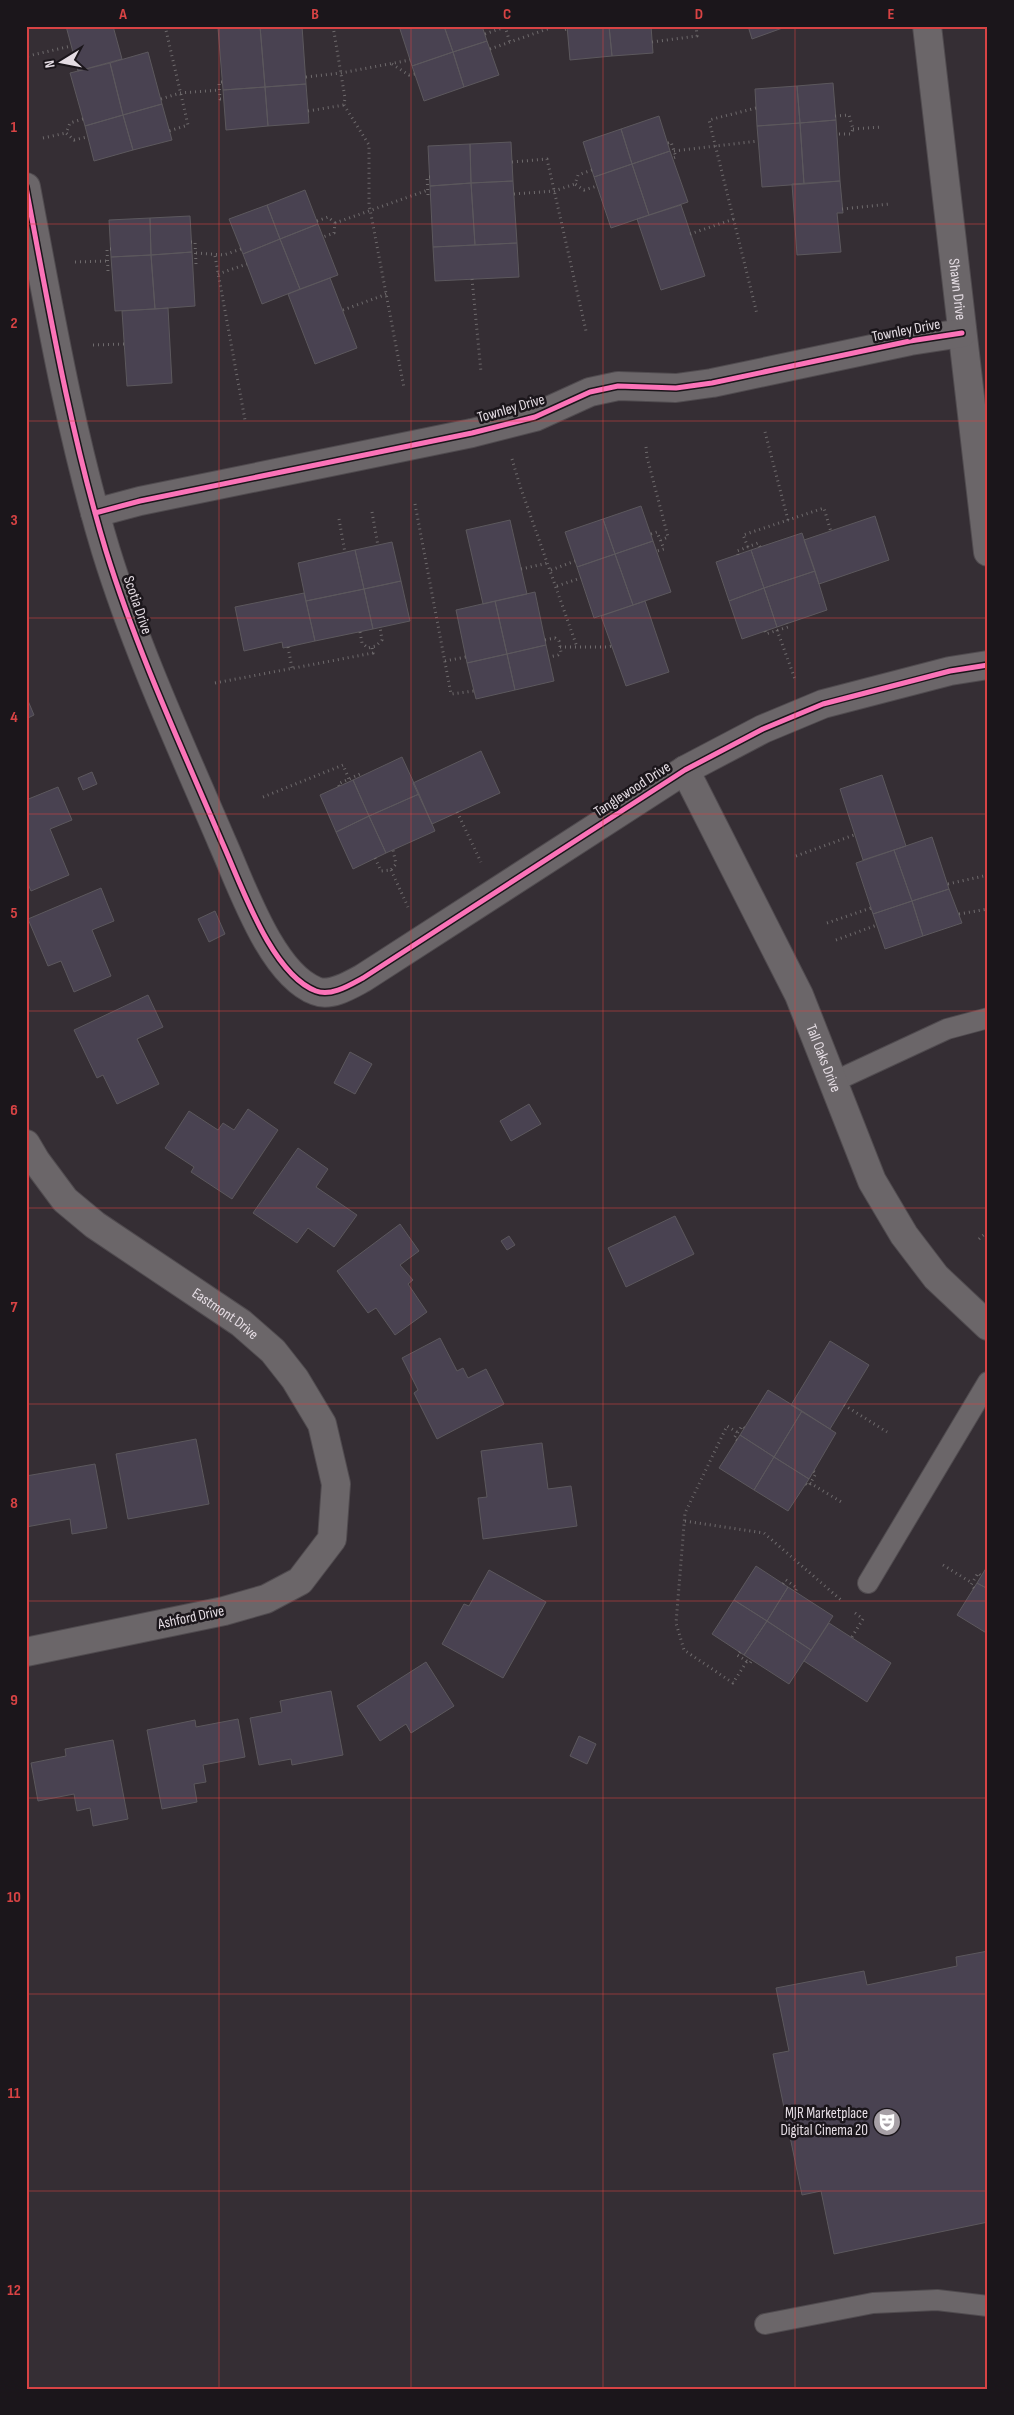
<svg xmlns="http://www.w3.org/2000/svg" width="1014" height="2415" font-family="'Sofia Sans Condensed',sans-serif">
	<rect width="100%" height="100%" fill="#352e34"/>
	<path fill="#494251" stroke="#5c585d" d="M66,26H113L122,59L78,71Z
		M218,26H247L218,28Z
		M260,26L265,87L223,90L218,28Z
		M260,26H302L306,84L265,87Z
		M399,26H444L453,52L412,66Z
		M444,26H482L487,41L453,52Z
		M567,26H609L612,56L570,60Z
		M609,26H651L653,53L612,56Z
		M748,26H788L752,39Z
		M487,41L499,75L464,87L453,52Z
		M148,52L162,104L123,115L110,63Z
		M453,52L464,87L424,101L412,66Z
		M110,63L123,115L85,126L70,73Z
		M833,83L836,120L800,123L797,86Z
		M306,84L309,123L268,126L265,87Z
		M797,86L800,123L757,126L755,89Z
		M265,87L268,126L226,130L223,90Z
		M162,104L172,140L133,150L123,115Z
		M123,115L133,150L94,161L85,126Z
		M659,116L670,151L632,164L621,129Z
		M836,120L840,181L804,184L800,123Z
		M800,123L804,184L762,187L757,126Z
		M621,129L632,164L594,177L583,142Z
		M511,142L513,181L471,183L470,144Z
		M470,144L471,183L430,186L428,146Z
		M670,151L688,202L649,215L632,164Z
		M632,164L649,215L611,228L594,177Z
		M513,181L517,243L475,245L471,183Z
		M840,181L843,213H837L841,252L797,255L792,184Z
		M471,183L475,245L433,247L430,186Z
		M305,190L318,224L280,239L267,205Z
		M267,205L280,239L243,254L229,219Z
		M681,205L705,276L661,290L637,219Z
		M190,216L192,252L151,255L150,218Z
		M150,218L151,255L111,257L109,220Z
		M318,224L338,275L300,289L280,239Z
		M280,239L300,289L262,304L243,254Z
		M517,243L519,277L435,281L433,247Z
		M192,252L195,306L155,309L151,255Z
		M151,255L155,309L115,311L111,257Z
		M330,278L357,348L315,364L288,294Z
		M168,308L172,383L127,386L122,311Z
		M641,506L653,541L615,554L603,519Z
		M875,516L889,560L819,584L804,540Z
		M603,519L615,554L577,567L565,532Z
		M510,520L527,594L483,604L466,530Z
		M802,533L815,571L764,588L751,550Z
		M653,541L671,592L633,605L615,554Z
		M392,542L401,581L364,589L355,550Z
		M355,550L364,589L306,601L298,563Z
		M751,550L764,588L729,601L716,562Z
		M615,554L633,605L594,618L577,567Z
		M815,571L827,610L777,627L764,588Z
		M401,581L410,621L373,629L364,589Z
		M764,588L777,627L742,639L729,601Z
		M364,589L373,629L315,641L306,601Z
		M535,592L546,645L507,654L495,601Z
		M304,593L315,641L283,648L282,642L244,651L235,607Z
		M495,601L507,654L467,663L456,610Z
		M645,601L669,672L626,686L601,616Z
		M546,645L554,681L515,690L507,654Z
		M507,654L515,690L476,699L467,663Z
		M26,696L34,715L26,719Z
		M481,751L500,793L432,824L413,783Z
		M402,757L419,794L369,816L353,780Z
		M92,772L97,784L83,790L78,778Z
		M882,775L906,846L863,860L840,789Z
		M353,780L369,816L336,832L320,795Z
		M58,787L72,820L50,829L69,875L31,891L26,879V800Z
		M419,794L435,831L386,853L369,816Z
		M369,816L386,853L353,869L336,832Z
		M932,837L949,889L912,901L894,850Z
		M894,850L912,901L873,914L856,863Z
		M101,888L114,921L92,930L111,976L74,992L61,961L48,966L28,919Z
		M949,889L962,923L923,936L912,901Z
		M912,901L923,936L885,949L873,914Z
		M215,911L225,934L209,942L198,919Z
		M148,995L163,1027L137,1039L159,1084L117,1104L103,1075L97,1078L74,1030Z
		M350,1052L372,1064L355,1094L334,1083Z
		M529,1104L541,1124L511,1141L500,1121Z
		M248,1109L278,1130L232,1199L191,1172L194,1167L165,1148L189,1111L218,1130L223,1123L234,1130Z
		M298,1148L328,1169L316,1187L357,1215L334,1247L308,1228L297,1243L253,1213Z
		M675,1216L694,1254L626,1287L608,1248Z
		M400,1224L419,1251L400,1265L413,1280L408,1284L427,1312L395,1335L376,1308L368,1313L337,1271Z
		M509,1236L515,1245L507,1250L501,1241Z
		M440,1338L457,1371L463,1368L468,1378L486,1369L504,1404L437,1439L414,1393L418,1390L402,1358Z
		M830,1341L869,1365L830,1429L791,1405Z
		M768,1390L802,1411L774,1457L740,1435Z
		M802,1411L836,1433L809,1479L774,1457Z
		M740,1435L774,1457L754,1490L719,1468Z
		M196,1439L209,1504L128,1519L116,1454Z
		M542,1443L548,1489L571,1486L577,1526L483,1539L478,1498L487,1497L481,1451Z
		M774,1457L809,1479L788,1511L754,1490Z
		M95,1464L107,1528L72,1534L70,1519L26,1527V1476Z
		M988,1565V1589L977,1583Z
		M756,1566L788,1587L767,1621L734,1600Z
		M489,1570L546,1602L503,1678L442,1644L464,1604L469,1606Z
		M977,1583L988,1589V1634L957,1615Z
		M788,1587L833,1616L811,1650L767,1621Z
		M734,1600L767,1621L744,1655L712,1634Z
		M767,1621L811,1650L789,1684L744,1655Z
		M829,1623L891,1663L867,1702L804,1661Z
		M426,1662L454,1706L411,1733L406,1724L380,1741L357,1706Z
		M331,1691L343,1755L292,1765L291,1759L259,1765L250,1718L282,1712L280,1701Z
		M238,1719L245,1757L203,1765L206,1782L194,1784L197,1802L162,1809L147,1730L195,1720L196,1727Z
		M579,1736L596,1744L587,1764L570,1756Z
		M113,1740L128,1819L93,1826L90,1808L77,1811L74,1794L38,1801L31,1763L66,1756L65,1749Z
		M988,1951V2222L834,2254L821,2191L802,2195L773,2054L789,2051L776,1988L864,1971L867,1985L957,1966L956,1957Z"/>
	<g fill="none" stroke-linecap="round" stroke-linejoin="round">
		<g stroke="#504b4f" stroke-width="22">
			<path id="lane" d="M833,1082L947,1029L988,1018
				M868,1583L988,1382
				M765,2324L873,2303L937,2300L988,2306"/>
		</g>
		<g stroke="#504b4f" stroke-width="30">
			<g id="street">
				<path id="s1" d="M927,26L988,552"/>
				<path d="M26,187C49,309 70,432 106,551C137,651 181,746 222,842C241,884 271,974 316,991C331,997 350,985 363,978L685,770L763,729L823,704L950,671L988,665"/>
				<path d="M95,513L140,501L472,433L535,417L590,392L618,386L676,388L712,383L910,341L962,333"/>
				<path id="s2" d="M685,770L799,995L872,1181L904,1235L936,1277L988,1326"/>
				<path id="s3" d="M26,1144L36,1161L65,1200L95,1225L241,1323L273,1351L295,1379L322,1424L336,1484L332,1539L300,1581L266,1599L224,1611L26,1652"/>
			</g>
		</g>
		<path stroke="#6e6a6c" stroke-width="3" stroke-dasharray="1 4" stroke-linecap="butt" d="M165,26L188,125L169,131
			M333,26L345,98L344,105L369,145V204L404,388
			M505,26L510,43
			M564,26V30L567,29
			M485,34L505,27
			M652,42L697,36L696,26
			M490,49L556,26
			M28,56L71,46
			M392,64L409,75L415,74
			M306,77L341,73L410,60
			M222,82H219L220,99H224
			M161,99L180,93L220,90
			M756,108L709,120L757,314
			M308,111L344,105
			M835,116L849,115L853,129L851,134H837
			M83,119L70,123L66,133L74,140L87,137
			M853,129L881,127
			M43,138L66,133
			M668,143L671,142L676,157L673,158
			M674,151L758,141
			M512,162L547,159L586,331
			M592,170L578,175L575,184L584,190L597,186
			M430,177H427L428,195H431
			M514,194L554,191L575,184
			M842,209L890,204
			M317,221L328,217L335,223L334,233L323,237
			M335,223L428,190
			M690,234L734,219
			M191,242H195L196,264H193
			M111,249H107L108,271H112
			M196,253L224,255L241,249
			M215,256L245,420
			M75,262L107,261
			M218,274L247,264
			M472,279L481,372
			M343,310L387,294
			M93,345L125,344
			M765,432L788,520
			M646,447L647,457L668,537L661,540
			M512,459L520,486L577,647
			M415,504L451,694L474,691
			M372,512L378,546
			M339,519L345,553
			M651,534L657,532L664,549L657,551
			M748,547L743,535L824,508L831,532
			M738,555L737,551L758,543L760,547
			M521,569L548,563
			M551,570L575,561
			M557,586L581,578
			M777,630L795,679
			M765,631L766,634L788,627L787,623
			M360,632L362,643L368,648L376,646L382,640L380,627
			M545,640L555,638L559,641L561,652L558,655L549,657
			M288,647L292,668
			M560,647H607L612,646
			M445,661L466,657
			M215,683L373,653L372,647
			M339,786L338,784L360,774L361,776
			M263,797L343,765L349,779
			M457,812L481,862
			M796,856L854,835
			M375,858L381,871L391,870L396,864L393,850
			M391,870L408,907
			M948,884L988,875
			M959,914L988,909
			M827,923L871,908
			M836,940L877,925
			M979,1239L988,1231
			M844,1405L887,1432
			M737,1432L727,1426L685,1513L676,1623L684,1650L733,1683L747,1661
			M737,1440L734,1438L742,1426L744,1428
			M810,1483L843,1503
			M806,1484L809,1486L816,1473L813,1471
			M987,1493L988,1494
			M685,1521L764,1533L841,1600
			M943,1565L972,1583
			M783,1584L786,1580L797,1588L795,1592
			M974,1588L971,1585L978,1573L981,1576
			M852,1637L863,1619L855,1613
			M740,1652L737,1655L750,1663L752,1660"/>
		<use href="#lane" stroke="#6b6669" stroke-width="20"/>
		<use href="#street" stroke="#6b6669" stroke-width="28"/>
		<g stroke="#1b161b" stroke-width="8">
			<path id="cycleway" d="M26,187C49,309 70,432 106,551C137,651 181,746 222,842C241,884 271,974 316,991C331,997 350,985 363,978L685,770L763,729L823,704L950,671L988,665
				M95,513L140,501L472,433L535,417L590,392L618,386L676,388L712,383L910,341L962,333"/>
		</g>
		<use href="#cycleway" stroke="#fb73b8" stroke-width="5"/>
	</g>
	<path fill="none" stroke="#d84344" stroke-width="1" stroke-opacity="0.55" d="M219,26V2389M411,26V2389M603,26V2389M795,26V2389M26,224H988M26,421H988M26,618H988M26,814H988M26,1011H988M26,1208H988M26,1404H988M26,1601H988M26,1798H988M26,1994H988M26,2191H988"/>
	<defs>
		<g id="theatre-disc" transform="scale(1.4375)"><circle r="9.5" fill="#a7a0a6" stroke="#1b161b"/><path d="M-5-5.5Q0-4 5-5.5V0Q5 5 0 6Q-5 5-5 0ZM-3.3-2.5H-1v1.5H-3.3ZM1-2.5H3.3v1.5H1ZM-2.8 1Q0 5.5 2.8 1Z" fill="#fff"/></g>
	</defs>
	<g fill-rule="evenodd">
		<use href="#theatre-disc" x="887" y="2122"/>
	</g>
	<g text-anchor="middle" stroke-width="5" stroke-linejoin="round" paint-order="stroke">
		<g font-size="15" fill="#e5dde4" stroke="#1b161b">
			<text dy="5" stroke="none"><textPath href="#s1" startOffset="265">Shawn Drive</textPath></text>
			<text transform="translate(906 330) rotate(-11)" y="5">Townley Drive</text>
			<text transform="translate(511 408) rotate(-16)" y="5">Townley Drive</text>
			<text transform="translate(138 605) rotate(71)" y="5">Scotia Drive</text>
			<text transform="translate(632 789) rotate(-33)" y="5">Tanglewood Drive</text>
			<text dy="5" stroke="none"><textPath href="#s2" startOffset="320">Tall Oaks Drive</textPath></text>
			<text dy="5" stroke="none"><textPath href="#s3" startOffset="265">Eastmont Drive</textPath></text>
			<text transform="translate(191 1617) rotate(-12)" y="5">Ashford Drive</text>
		</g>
		<g font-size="15" fill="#e5dde4" stroke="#1b161b" text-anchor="end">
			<text x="868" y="2118">MJR Marketplace<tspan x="868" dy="17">Digital Cinema 20</tspan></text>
		</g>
	</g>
	<rect width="1014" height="2415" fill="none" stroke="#1b161b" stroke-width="55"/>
	<g transform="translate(62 62) rotate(260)" stroke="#1b161b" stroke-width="4" paint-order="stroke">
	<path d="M0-4L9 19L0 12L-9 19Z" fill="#e5dde4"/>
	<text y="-8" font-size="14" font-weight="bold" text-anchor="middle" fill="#e5dde4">N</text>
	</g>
	<rect x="28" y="28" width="958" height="2360" fill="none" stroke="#d84344" stroke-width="2"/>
	<g font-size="16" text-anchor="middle" font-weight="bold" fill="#d84344">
		<text x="123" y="19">A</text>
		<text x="315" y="19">B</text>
		<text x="507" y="19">C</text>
		<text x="699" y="19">D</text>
		<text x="891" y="19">E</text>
		<text x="14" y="132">1</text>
		<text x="14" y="328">2</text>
		<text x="14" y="525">3</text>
		<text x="14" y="722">4</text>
		<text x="14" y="918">5</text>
		<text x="14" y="1115">6</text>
		<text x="14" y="1312">7</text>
		<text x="14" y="1508">8</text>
		<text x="14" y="1705">9</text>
		<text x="14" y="1902">10</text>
		<text x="14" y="2098">11</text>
		<text x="14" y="2295">12</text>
	</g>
</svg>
